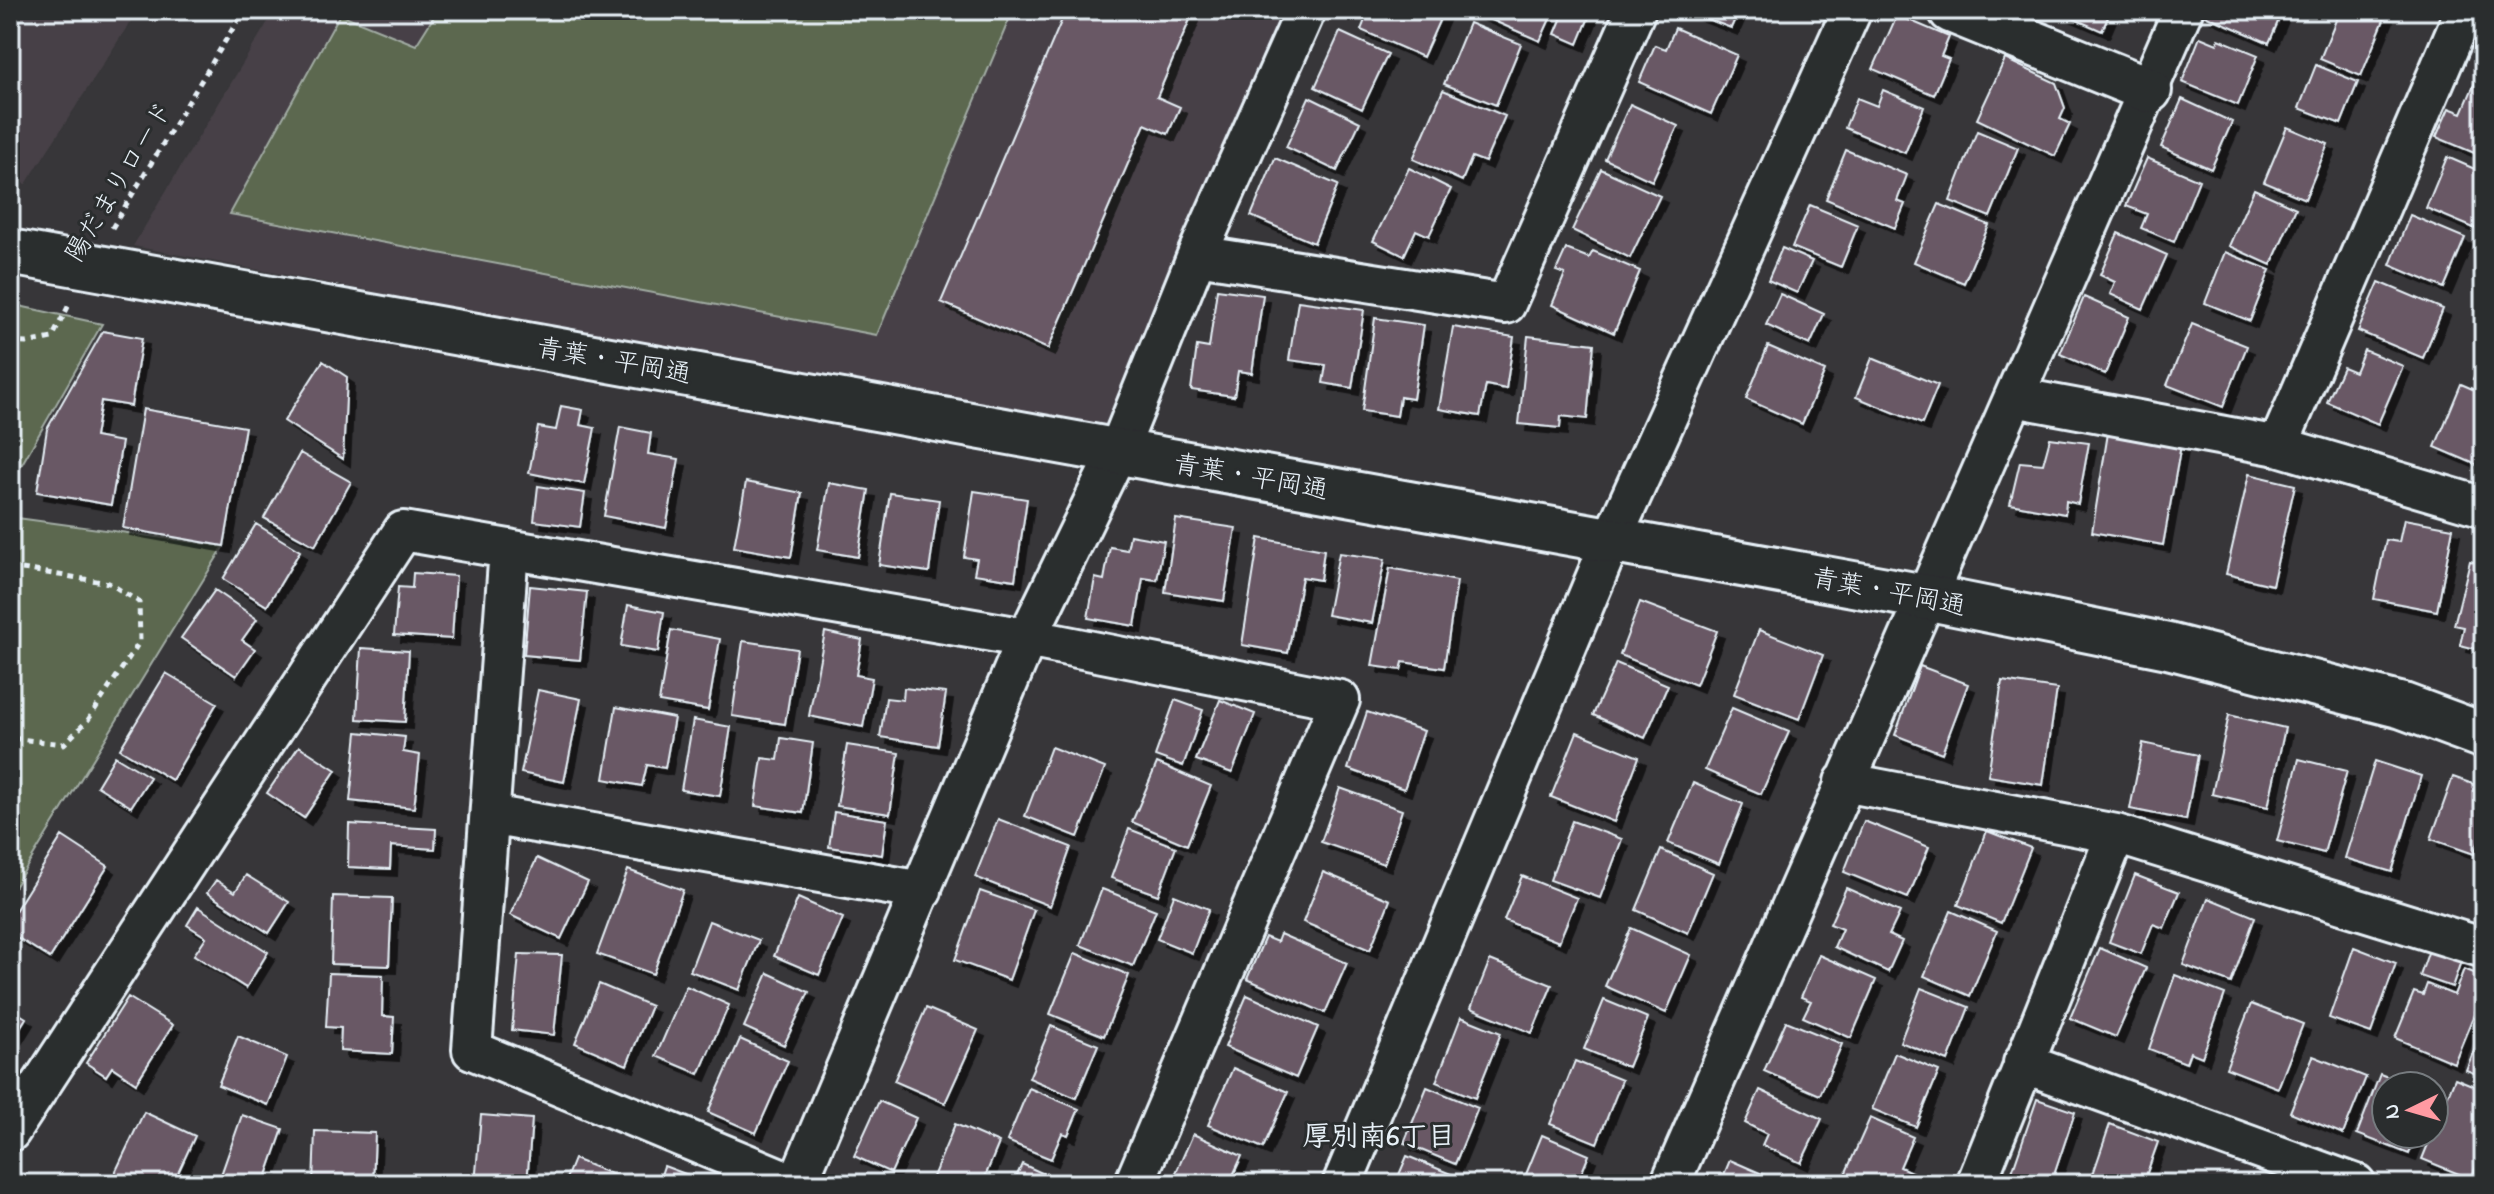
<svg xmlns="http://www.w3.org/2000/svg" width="2494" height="1194" font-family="'Indie Flower','Klee One',sans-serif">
	<defs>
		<filter id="shadow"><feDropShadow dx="7" dy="7" stdDeviation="0" flood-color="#0009"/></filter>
	</defs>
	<rect width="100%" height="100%" fill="#373639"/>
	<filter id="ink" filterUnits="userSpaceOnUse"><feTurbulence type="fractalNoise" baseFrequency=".0125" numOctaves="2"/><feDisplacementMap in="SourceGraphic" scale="16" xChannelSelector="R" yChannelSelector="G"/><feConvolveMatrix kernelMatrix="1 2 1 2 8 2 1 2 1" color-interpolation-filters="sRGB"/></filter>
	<g filter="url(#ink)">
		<path fill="#464046" d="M10,10H138L26,184L10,181Z
			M275,10H1288L1103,431L133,246Z"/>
		<path fill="#5b6850" stroke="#a2aca4" stroke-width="2" d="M438,10H1013L877,335L230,214L340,14L416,45Z
			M10,304L102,324L10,485Z
			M10,517L224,546L10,894Z"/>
		<path fill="#695965" stroke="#e8f1f8" stroke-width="2" filter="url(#shadow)" d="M1066,10H1194L1157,97L1180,107L1168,134L1145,124L1048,349L941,302Z
			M1369,10H1444L1423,57L1361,30Z
			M1469,10H1554L1540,41Z
			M1565,10H1592L1578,44L1555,34Z
			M1684,10H1739L1731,28Z
			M2054,10H2111L2102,31Z
			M2202,10H2283L2269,43L2200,13Z
			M2340,10H2374L2386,15L2361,76L2320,59Z
			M1897,15L1949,37L1941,56L1949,59L1934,95L1873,69Z
			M1469,23L1521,44L1496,105L1444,84Z
			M1675,28L1737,55L1711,114L1639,82L1655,45L1666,49Z
			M1340,32L1388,54L1362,109L1315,87Z
			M2200,37L2217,44L2219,39L2258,55L2238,105L2182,82Z
			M2005,59L2056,83L2065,108L2060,119L2070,124L2055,156L1977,119Z
			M2316,65L2358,82L2341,124L2299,108Z
			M2476,80L2484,84V157L2436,137L2449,108L2462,113Z
			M1443,90L1505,116L1485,162L1472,157L1462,181L1413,159Z
			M1883,90L1924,107L1905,153L1845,128L1857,98L1877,106Z
			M1309,97L1360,122L1337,171L1286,147Z
			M2182,99L2232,122L2211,169L2161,147Z
			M1630,104L1678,126L1652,181L1605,159Z
			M2287,127L2328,144L2305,199L2264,182Z
			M1977,131L2018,148L1990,217L1950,201Z
			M1846,150L1907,175L1897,201L1905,204L1895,228L1826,199Z
			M2447,157L2484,173V209L2476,229L2426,208Z
			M1275,158L1338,185L1314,243L1251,216Z
			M2147,158L2199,180L2174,242L2141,228L2147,214L2126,206Z
			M1409,168L1451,189L1429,236L1416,230L1404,256L1373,241Z
			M1601,169L1660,196L1630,258L1572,230Z
			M2254,189L2296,208L2271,265L2229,246Z
			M1939,204L1989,225L1964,283L1914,262Z
			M1810,205L1858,225L1841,267L1792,247Z
			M2410,215L2465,238L2444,288L2390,265Z
			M2118,233L2167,255L2143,309L2110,294L2115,282L2100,275Z
			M1782,248L1812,261L1797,293L1768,280Z
			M1566,249L1589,258L1593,251L1640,271L1614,333L1552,305L1565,274L1556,271Z
			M2225,252L2270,270L2250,321L2205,303Z
			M2379,282L2443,309L2423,358L2358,331Z
			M1217,289L1263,295L1252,373L1238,371L1234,396L1191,390L1197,346L1209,348Z
			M1780,294L1824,314L1810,345L1766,325Z
			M2084,297L2129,317L2105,374L2060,354Z
			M1298,301L1364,310L1352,388L1323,383L1326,365L1289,360Z
			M1375,318L1424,325L1413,399L1400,397L1397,416L1362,411Z
			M2192,324L2247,346L2223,407L2167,385Z
			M1453,327L1514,337L1506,389L1486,385L1480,416L1439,409Z
			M103,331L142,338L131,406L101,401L95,437L122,442L111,505L37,492L47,429Z
			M1528,336L1594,344L1587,419L1561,416L1560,428L1519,424Z
			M1768,346L1825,371L1802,424L1746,399Z
			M2364,350L2403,366L2378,424L2327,402L2343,367L2355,372Z
			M2484,354V383L2473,379Z
			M1872,358L1938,385L1922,424L1856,397Z
			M323,361L347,377L343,459L284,421Z
			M2461,384L2484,394V468L2435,447Z
			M561,406L583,410L580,425L595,428L584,484L529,473L538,427L556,430Z
			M143,409L245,427L224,546L123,528Z
			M620,427L651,433L648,454L679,459L666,528L604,516Z
			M2108,433L2181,445L2163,545L2092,532Z
			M2050,438L2089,443L2078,504L2066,501L2065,514L2010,504L2020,462L2043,464Z
			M300,453L351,482L315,546L264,518Z
			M2249,474L2295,485L2272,585L2226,574Z
			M746,482L802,493L791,557L734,547Z
			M829,483L869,490L858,557L817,550Z
			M538,486L585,493L580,527L534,521Z
			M974,491L1027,499L1015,580L974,574L977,559L964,557Z
			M890,493L939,500L929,572L879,565Z
			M1176,519L1236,528L1224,601L1165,592Z
			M2404,519L2453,528L2437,611L2374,599L2386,540L2399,542Z
			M256,524L300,551L267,606L223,579Z
			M1130,535L1164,541L1157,580L1143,578L1135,626L1088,618L1095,578L1104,580L1110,547L1127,550Z
			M1259,538L1324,550L1320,580L1302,577L1288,653L1242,645Z
			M1339,553L1385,559L1372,623L1327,615Z
			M2470,561L2484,564V651L2460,645L2464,627L2454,625Z
			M1390,568L1457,581L1444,668L1403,662L1401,670L1372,666Z
			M413,573L456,576L452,639L394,635L398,587L412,588Z
			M530,586L587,592L580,660L524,655Z
			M215,590L257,619L242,640L255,649L236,676L181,638Z
			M1640,602L1717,631L1696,685L1620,655Z
			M628,605L664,612L658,652L621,646Z
			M671,630L720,639L708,710L659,702Z
			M1759,630L1823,655L1799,719L1734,694Z
			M825,632L862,640L856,675L872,678L863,727L809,716Z
			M743,641L797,649L785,724L732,716Z
			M361,648L409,651L405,722L357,719Z
			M1616,663L1668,685L1645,738L1593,715Z
			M1920,666L1968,684L1942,753L1895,735Z
			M166,673L217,703L172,780L120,749Z
			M2002,681L2057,689L2043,785L1988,776Z
			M904,688L946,693L938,746L880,737L886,698L903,700Z
			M538,690L581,699L564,782L521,773Z
			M1175,700L1203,710L1183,766L1155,756Z
			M1220,700L1255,714L1232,773L1196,760Z
			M616,707L674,718L665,768L647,765L642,786L604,779Z
			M1732,708L1789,732L1761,794L1705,770Z
			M1367,712L1424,731L1404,789L1348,769Z
			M2229,715L2285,728L2268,807L2212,794Z
			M693,720L731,727L720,796L681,790Z
			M357,732L405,737L403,752L420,755L414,808L350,801Z
			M1577,732L1639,757L1614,822L1551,797Z
			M781,738L813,743L803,813L755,806L762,758L778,760Z
			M2143,743L2198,755L2186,820L2130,809Z
			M847,745L899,753L890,814L837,806Z
			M299,746L336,770L304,818L267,793Z
			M1051,747L1105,768L1078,837L1025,816Z
			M115,756L150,777L131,807L97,786Z
			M2299,759L2347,771L2324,853L2277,841Z
			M2375,761L2421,776L2392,872L2345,858Z
			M1157,763L1211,786L1187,845L1132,822Z
			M2453,777L2484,788V827L2474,854L2431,839Z
			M1693,783L1743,804L1719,864L1668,843Z
			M1340,788L1402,810L1384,864L1321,842Z
			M834,812L887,820L882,855L829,847Z
			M998,819L1071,847L1050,906L975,877Z
			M1572,821L1622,839L1600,898L1550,880Z
			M1864,821L1929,847L1908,898L1844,872Z
			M349,824L436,829L435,849L391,846L390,869L348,867Z
			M1129,829L1176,847L1158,895L1111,878Z
			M1987,831L2031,848L2001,923L1958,905Z
			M62,836L108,866L50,958L10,933V919Z
			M1661,850L1713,873L1688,933L1636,910Z
			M537,858L588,882L561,939L510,915Z
			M628,870L683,890L653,974L597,954Z
			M1323,872L1390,900L1370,950L1303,922Z
			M246,875L289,902L269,933L207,893L216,880L235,892Z
			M2135,875L2179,892L2164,928L2153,924L2141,954L2109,942Z
			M1522,876L1577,898L1559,942L1504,920Z
			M1846,888L1900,912L1889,935L1902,941L1888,972L1834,947L1842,929L1830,924Z
			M1102,889L1156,910L1133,966L1080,945Z
			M980,891L1034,910L1009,980L955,960Z
			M1174,895L1209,909L1192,953L1157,939Z
			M333,896L392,898L389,966L331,964Z
			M798,898L843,918L819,975L774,956Z
			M2208,898L2255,917L2231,983L2183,965Z
			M198,907L268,952L246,988L194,955L206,937L187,925Z
			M1951,911L1997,931L1970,996L1924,976Z
			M709,921L759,940L739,990L690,971Z
			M1631,928L1691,955L1666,1013L1605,986Z
			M1280,934L1347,963L1325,1013L1247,979L1265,937L1277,942Z
			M2354,947L2396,963L2371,1033L2329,1018Z
			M2100,948L2146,968L2116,1037L2070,1018Z
			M2429,950L2461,961L2452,987L2420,976Z
			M1075,953L1129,975L1104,1036L1050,1014Z
			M519,954L562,955L554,1035L512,1030Z
			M1819,955L1876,980L1851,1038L1803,1017L1811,1001L1801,997Z
			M1490,960L1552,985L1532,1033L1471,1008Z
			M2464,969L2484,977V990L2454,1063L2395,1038L2414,992L2423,995L2427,984L2454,995Z
			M329,973L383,975L382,1016L394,1017L392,1054L340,1051L341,1028L326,1027Z
			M768,973L809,992L784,1045L744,1027Z
			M2175,975L2225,994L2202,1057L2190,1052L2186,1063L2149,1049Z
			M599,984L651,1006L627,1065L575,1043Z
			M686,986L729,1005L699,1074L656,1056Z
			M1921,988L1969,1007L1948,1061L1900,1042Z
			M1247,995L1318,1027L1296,1078L1225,1047Z
			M128,997L173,1025L136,1083L112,1067L106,1076L86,1063Z
			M1604,1000L1648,1018L1628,1067L1584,1049Z
			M2251,1004L2303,1024L2278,1088L2226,1068Z
			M10,1008L26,1018L10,1044Z
			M926,1008L978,1030L945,1103L894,1081Z
			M1461,1017L1501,1033L1475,1098L1436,1082Z
			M1786,1021L1842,1044L1820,1095L1764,1071Z
			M2484,1025V1077L2466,1070Z
			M1051,1026L1098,1045L1076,1098L1029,1078Z
			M238,1036L287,1057L268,1105L218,1085Z
			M740,1039L788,1061L756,1133L708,1112Z
			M1895,1053L1939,1071L1916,1127L1872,1109Z
			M2313,1056L2366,1077L2343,1134L2290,1112Z
			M1575,1061L1622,1080L1597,1143L1550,1124Z
			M1233,1068L1288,1092L1263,1148L1208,1125Z
			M2380,1074L2411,1086H2386V1134H2416L2409,1154L2357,1134Z
			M2455,1078L2484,1090V1146L2471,1179L2422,1159Z
			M1427,1087L1478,1108L1455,1164L1404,1143Z
			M1029,1088L1079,1109L1068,1135L1062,1133L1051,1159L1007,1141Z
			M1760,1090L1822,1119L1801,1163L1762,1145L1767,1134L1745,1123Z
			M2037,1099L2075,1112L2051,1184H2027L2010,1178Z
			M879,1101L916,1118L891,1173L854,1156Z
			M144,1112L195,1136L173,1184H129L113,1177Z
			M242,1115L283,1129L264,1184H247L221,1175Z
			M481,1115L532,1119L527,1184H475Z
			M1870,1118L1913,1137L1900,1167L1927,1179L1924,1184H1848L1842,1181Z
			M955,1124L999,1143L982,1184H930Z
			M2110,1124L2158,1142L2143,1184L2090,1183Z
			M315,1131L375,1133L373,1184H313Z
			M1193,1134L1242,1156L1229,1184H1171Z
			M1542,1135L1589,1155L1577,1184H1522Z
			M1407,1156L1468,1181L1467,1184H1395Z
			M574,1159L619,1177L616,1184H564Z
			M1730,1160L1783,1183L1720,1184Z
			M1022,1164L1062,1182L1061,1184H1013Z
			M664,1166L712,1184H658Z
			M2164,1176L2185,1184H2162Z"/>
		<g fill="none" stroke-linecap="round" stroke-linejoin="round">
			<g stroke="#e8f1f8" stroke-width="44">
				<path id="minor" d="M1197,255L1506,304L1636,10
					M2014,397L2278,446L2484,507
					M2278,446L2465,10
					M509,549L472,1050L795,1184
					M1844,782L2116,834L2484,948
					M490,815L922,891
					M2023,1063L2356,1184
					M10,1132L403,531L1027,638L1340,700L1134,1184
					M797,1184L1027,638L1118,451L1197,255L1306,10
					M1342,1184L1611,541L1852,10
					M1670,1184L2183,10
					M1976,1184L2116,834"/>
			</g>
			<g stroke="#e8f1f8" stroke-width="50">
				<path id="tertiary" d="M1951,10L2149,90
					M10,252L1925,597L2168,646L2403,706L2484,736"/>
			</g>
			<path stroke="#e8f1f8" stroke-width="5" stroke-dasharray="6 6" stroke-linecap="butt" d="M112,228L244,10
				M10,342L26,343L52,338L70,303
				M10,567L109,583L139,602L140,641L88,720L64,744L10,738"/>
			<use href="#minor" stroke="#2a2d2e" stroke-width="38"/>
			<use href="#tertiary" stroke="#2a2d2e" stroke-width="44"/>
		</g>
	</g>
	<g text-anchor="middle" stroke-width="6" stroke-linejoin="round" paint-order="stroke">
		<g font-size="26" fill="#e8f1f8" stroke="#2a2d2e">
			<text transform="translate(118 181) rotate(-59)" y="9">陽だまりロード</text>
			<text transform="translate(614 360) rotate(10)" y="9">青葉・平岡通</text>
			<text transform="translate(1251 476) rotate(10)" y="9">青葉・平岡通</text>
			<text transform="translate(1889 591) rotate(11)" y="9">青葉・平岡通</text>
		</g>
		<g font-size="28" font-weight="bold" fill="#e8f1f8" stroke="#2a2d2e">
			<text x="1379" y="1145">厚別南6丁目</text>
		</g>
	</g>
	<rect width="2494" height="1194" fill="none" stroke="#2a2d2e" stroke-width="40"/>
	<rect x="20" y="20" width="2454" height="1154" fill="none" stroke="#e8f1f8" stroke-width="3" filter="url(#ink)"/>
	<g transform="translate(2410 1110) rotate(265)"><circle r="38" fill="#2a2d2e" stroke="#767b7f" stroke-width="2"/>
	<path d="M0-6L14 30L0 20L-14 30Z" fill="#ff9aa2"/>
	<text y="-12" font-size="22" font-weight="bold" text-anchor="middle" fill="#e8f1f8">N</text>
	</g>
</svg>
